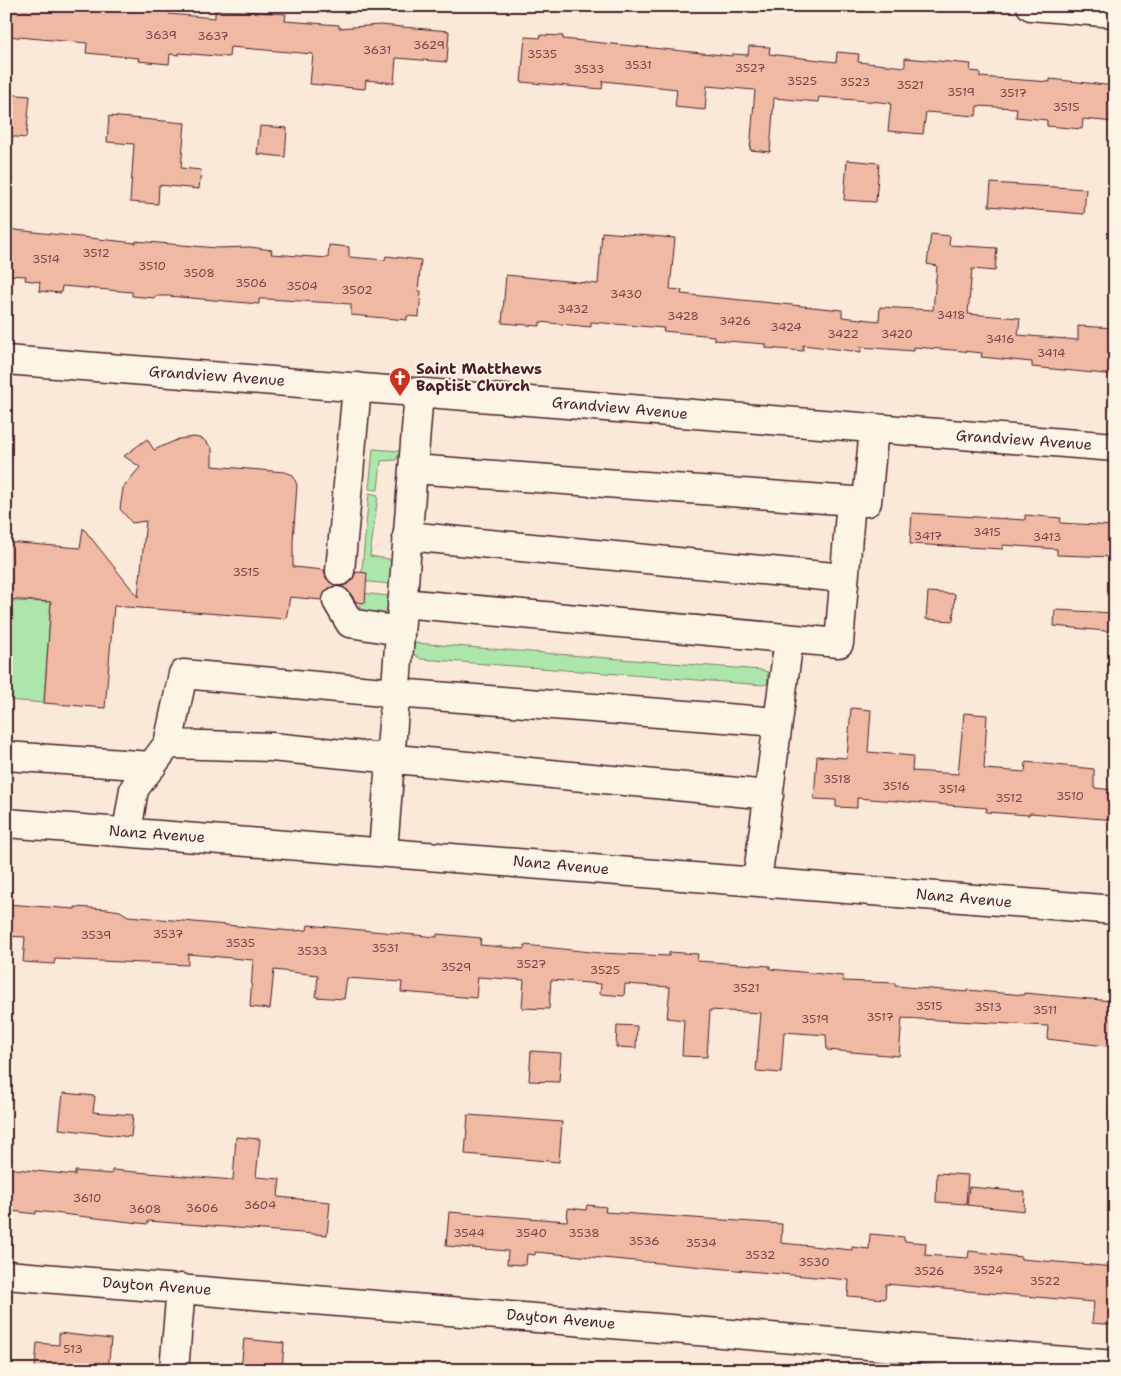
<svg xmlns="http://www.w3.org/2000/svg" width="1121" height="1376" font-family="'Shantell Sans',sans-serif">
	<rect width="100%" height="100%" fill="#fae9d8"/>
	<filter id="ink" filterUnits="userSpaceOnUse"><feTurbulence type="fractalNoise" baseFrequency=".02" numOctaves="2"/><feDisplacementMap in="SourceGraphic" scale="10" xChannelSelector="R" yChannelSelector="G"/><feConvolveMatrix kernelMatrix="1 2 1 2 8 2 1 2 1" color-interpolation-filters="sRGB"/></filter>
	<g filter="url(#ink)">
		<path fill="#ace6ab" stroke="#7b826b" d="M373,449L400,451L396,460L381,461L378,490L369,489Z
			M369,493L378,495L370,556L389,559L392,564L390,584L361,581Z
			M362,593L389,596L387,609L383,616L362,613L360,604Z
			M6,601L51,602L44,703L6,700Z
			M416,643L761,670L768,672L767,684L763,685L421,659L412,653L411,647Z"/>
		<path fill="#f0b9a4" stroke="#4a1f2b" d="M6,6H149L170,8L169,14L215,18V10L245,11L286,14L285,21L339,25V28L380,25L449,31L447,62L396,58L394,83L366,80L365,89L310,84L313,54L230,47L229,57L179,53V55L170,54L169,64L138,61L139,58L86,53L87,43L6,36Z
			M541,35L563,36V39L732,56V54L748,55L749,46L770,47L769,54L836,62L837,52L859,54L858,62L905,67V58L971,64L970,71L980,72V77L1050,82V79L1115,86V122L1083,119L1082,129L1047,126V120L1016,117L1017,108L977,106L976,116L926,112L923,134L888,131L891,103L819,97L818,102L774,98L770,152L750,150L755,90L707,86L705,110L675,107L677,89L603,81L602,89L521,82L525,37L540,38Z
			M6,94L30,96L26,138L6,136Z
			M109,116L185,123L181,168L201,170L199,189L159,185L158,204L130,202L134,144L107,142Z
			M260,126L287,128L285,157L257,154Z
			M847,160L879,163L876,202L844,200Z
			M991,183L1086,189L1084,214L989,206Z
			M6,229L136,243V241L217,248L250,247L272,250L271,254L328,258L329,245L349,247V257L385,260L386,256L421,260L418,291H421L419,317L407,316V320L351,315V304L267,299H259V304L168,296H155V298L132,296V292L62,286L61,293L39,291L40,282L25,280L26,276L6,275Z
			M602,232L675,238L670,289L682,290L681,294L842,310V317L879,321L880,307L933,310L937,266L927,264L931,234L950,236L949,245L997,248L995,271L972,269L968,314L1020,318L1018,335L1078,340V326L1115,328V375L1032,367V362L981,357L982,353L953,350L914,347V351L861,347V352L803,345V351L766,348V344L714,340V336L663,331L664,328L591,322V327L540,322V326L502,323L506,275L598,284Z
			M194,437L203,439L212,448V466L285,472L293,475L297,485L293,541V567L324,570L326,578L336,586L329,588L322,600L290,597L286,619L114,606L105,708L44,703L51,602L6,599V542L80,548L83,528L138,597L146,521L132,523L120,509L123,488L140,467L124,456L147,439L154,450L179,439Z
			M912,513L1025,520V515L1061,518L1060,523L1115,526V557L1057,555V549L1003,545V549L910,544Z
			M356,572L367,573L365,603L356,602L350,593L341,586L352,580Z
			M928,592L955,594L953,621L926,619Z
			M1055,610L1115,613V632L1054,626Z
			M851,708L871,710L868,752L913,756L912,771L958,774L964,713L987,715L984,769L1025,772L1026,762L1094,769V788L1115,790V820L1030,813L1029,815L986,812L987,808L857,798V808L836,807V800L814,799L817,756L847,758Z
			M6,904L75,909V907L107,909L120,911L128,916L292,931L307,930L308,925L437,937V934L481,938L480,945L524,949L525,945L600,953L669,956V952L698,954L697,961L770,966V969L843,976V981L895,983V986L967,992V990L1024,995V993L1112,1001L1115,1003V1047L1047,1039L1048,1026L902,1018L899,1056L827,1050L826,1035L784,1032L781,1073L756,1071L761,1013L710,1010L707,1057L682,1056L684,1020L667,1018L670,987L625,984L624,996L600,994L601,984L551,980L549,1009L522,1008L524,980L478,977L476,998L401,992L402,982L347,978L344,999L316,997L318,975L274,970L270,1009L250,1007L253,960L188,954V965L55,959L54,964L23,962L25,937L6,936Z
			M617,1025L637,1026L636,1048L616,1047Z
			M531,1051L561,1053L559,1082L529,1081Z
			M63,1093L95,1096L93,1112L133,1115L131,1137L59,1129Z
			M468,1115L562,1122L559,1162L465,1154Z
			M236,1137L260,1139L256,1177L280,1179L278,1197L330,1202L327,1235L148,1221V1224L36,1211V1214L11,1211L12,1201H6V1168L75,1175V1171L112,1174V1170L233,1180Z
			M937,1173L968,1175L966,1204L936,1202Z
			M969,1187L1025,1192L1024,1211L967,1205Z
			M587,1205L606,1207L605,1212L782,1224L781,1243L852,1250V1247L869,1249L870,1234L904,1237V1241L926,1243L925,1255L968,1258L969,1251L1021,1257V1259L1115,1267V1325L1092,1323L1094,1302L886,1284L885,1299L848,1296L849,1280L535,1252V1255L527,1254L526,1265L507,1264L508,1251L446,1246L449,1212L567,1221L568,1208L586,1210Z
			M59,1333L111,1339L108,1370L35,1368L37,1343L59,1345Z
			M244,1339L284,1343L282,1370H241Z"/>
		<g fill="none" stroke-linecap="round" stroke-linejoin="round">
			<g stroke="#4a1f2b" stroke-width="31">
				<path id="minor" d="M1031,6L1115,13
					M6,360L1115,447
					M413,469L867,502L874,428
					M407,536L844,578
					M340,571L357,387
					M337,601L350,623L400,631
					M402,603L839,643L851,501
					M168,744L183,674L395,693L778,722
					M6,756L152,766
					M6,823L1115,910
					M127,832L134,789L168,744L271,747L769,795
					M383,851L419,392
					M757,881L789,639
					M6,1275L1115,1365
					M174,1370L181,1288"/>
			</g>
			<use href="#minor" stroke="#fcf5e5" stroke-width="28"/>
		</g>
	</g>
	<defs>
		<g id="church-pin" transform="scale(1.125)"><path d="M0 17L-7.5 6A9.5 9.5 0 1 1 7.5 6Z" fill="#c8321e" stroke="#fcf5e5"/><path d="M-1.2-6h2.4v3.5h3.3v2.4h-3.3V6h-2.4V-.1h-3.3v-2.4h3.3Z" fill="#fff"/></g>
	</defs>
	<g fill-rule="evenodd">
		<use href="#church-pin" x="400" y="378"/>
	</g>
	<g text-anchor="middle" stroke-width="4" stroke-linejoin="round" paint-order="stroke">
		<g font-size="12" fill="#744649">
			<text x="161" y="39">3639</text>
			<text x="213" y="40">3637</text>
			<text x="429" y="49">3629</text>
			<text x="377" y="54">3631</text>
			<text x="542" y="58">3535</text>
			<text x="638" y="69">3531</text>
			<text x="750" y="72">3527</text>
			<text x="589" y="73">3533</text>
			<text x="802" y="85">3525</text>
			<text x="855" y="86">3523</text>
			<text x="910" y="89">3521</text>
			<text x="961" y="96">3519</text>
			<text x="1013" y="97">3517</text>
			<text x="1066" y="111">3515</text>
			<text x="96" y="257">3512</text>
			<text x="46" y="263">3514</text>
			<text x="152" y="270">3510</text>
			<text x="199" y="277">3508</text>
			<text x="251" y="287">3506</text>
			<text x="302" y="290">3504</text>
			<text x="357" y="294">3502</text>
			<text x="626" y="298">3430</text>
			<text x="573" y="313">3432</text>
			<text x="951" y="319">3418</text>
			<text x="683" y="320">3428</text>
			<text x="735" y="325">3426</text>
			<text x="786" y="331">3424</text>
			<text x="843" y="338">3422</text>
			<text x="897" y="338">3420</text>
			<text x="1000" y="343">3416</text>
			<text x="1051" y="357">3414</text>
			<text x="987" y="536">3415</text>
			<text x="928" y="540">3417</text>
			<text x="1047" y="541">3413</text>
			<text x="246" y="576">3515</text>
			<text x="837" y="783">3518</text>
			<text x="896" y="790">3516</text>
			<text x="952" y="793">3514</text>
			<text x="1070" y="800">3510</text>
			<text x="1009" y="802">3512</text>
			<text x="168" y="938">3537</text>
			<text x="96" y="939">3539</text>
			<text x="240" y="947">3535</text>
			<text x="385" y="952">3531</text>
			<text x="312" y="955">3533</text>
			<text x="531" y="968">3527</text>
			<text x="456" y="971">3529</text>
			<text x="605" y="974">3525</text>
			<text x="746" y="992">3521</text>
			<text x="929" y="1010">3515</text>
			<text x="988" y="1011">3513</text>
			<text x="1045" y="1014">3511</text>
			<text x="880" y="1021">3517</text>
			<text x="815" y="1023">3519</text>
			<text x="87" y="1202">3610</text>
			<text x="260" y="1209">3604</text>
			<text x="202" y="1212">3606</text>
			<text x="145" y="1213">3608</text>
			<text x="469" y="1237">3544</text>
			<text x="531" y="1237">3540</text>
			<text x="584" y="1237">3538</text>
			<text x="644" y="1245">3536</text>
			<text x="701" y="1247">3534</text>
			<text x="760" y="1259">3532</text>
			<text x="814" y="1266">3530</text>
			<text x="988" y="1274">3524</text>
			<text x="929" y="1275">3526</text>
			<text x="1045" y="1285">3522</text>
			<text x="73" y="1353">513</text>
		</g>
		<g font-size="15" font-weight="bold" fill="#4a1f2b" stroke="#fcf5e5" text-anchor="start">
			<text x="416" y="374">Saint Matthews<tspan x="416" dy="17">Baptist Church</tspan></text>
		</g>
		<g font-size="15" fill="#4a1f2b" stroke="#fcf5e5">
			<text transform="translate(217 376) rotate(4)" y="5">Grandview Avenue</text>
			<text transform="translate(620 408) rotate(5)" y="5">Grandview Avenue</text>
			<text transform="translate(1024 440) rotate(4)" y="5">Grandview Avenue</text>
			<text transform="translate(157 834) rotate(4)" y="5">Nanz Avenue</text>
			<text transform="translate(561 865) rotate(5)" y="5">Nanz Avenue</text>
			<text transform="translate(964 898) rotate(5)" y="5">Nanz Avenue</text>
			<text transform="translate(157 1286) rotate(4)" y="5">Dayton Avenue</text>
			<text transform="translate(561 1319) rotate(5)" y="5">Dayton Avenue</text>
		</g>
	</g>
	<rect width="1121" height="1376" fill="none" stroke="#fcf5e5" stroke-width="25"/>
	<rect x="12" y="12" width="1096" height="1351" fill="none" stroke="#4a1f2b" stroke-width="2" filter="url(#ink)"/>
</svg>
